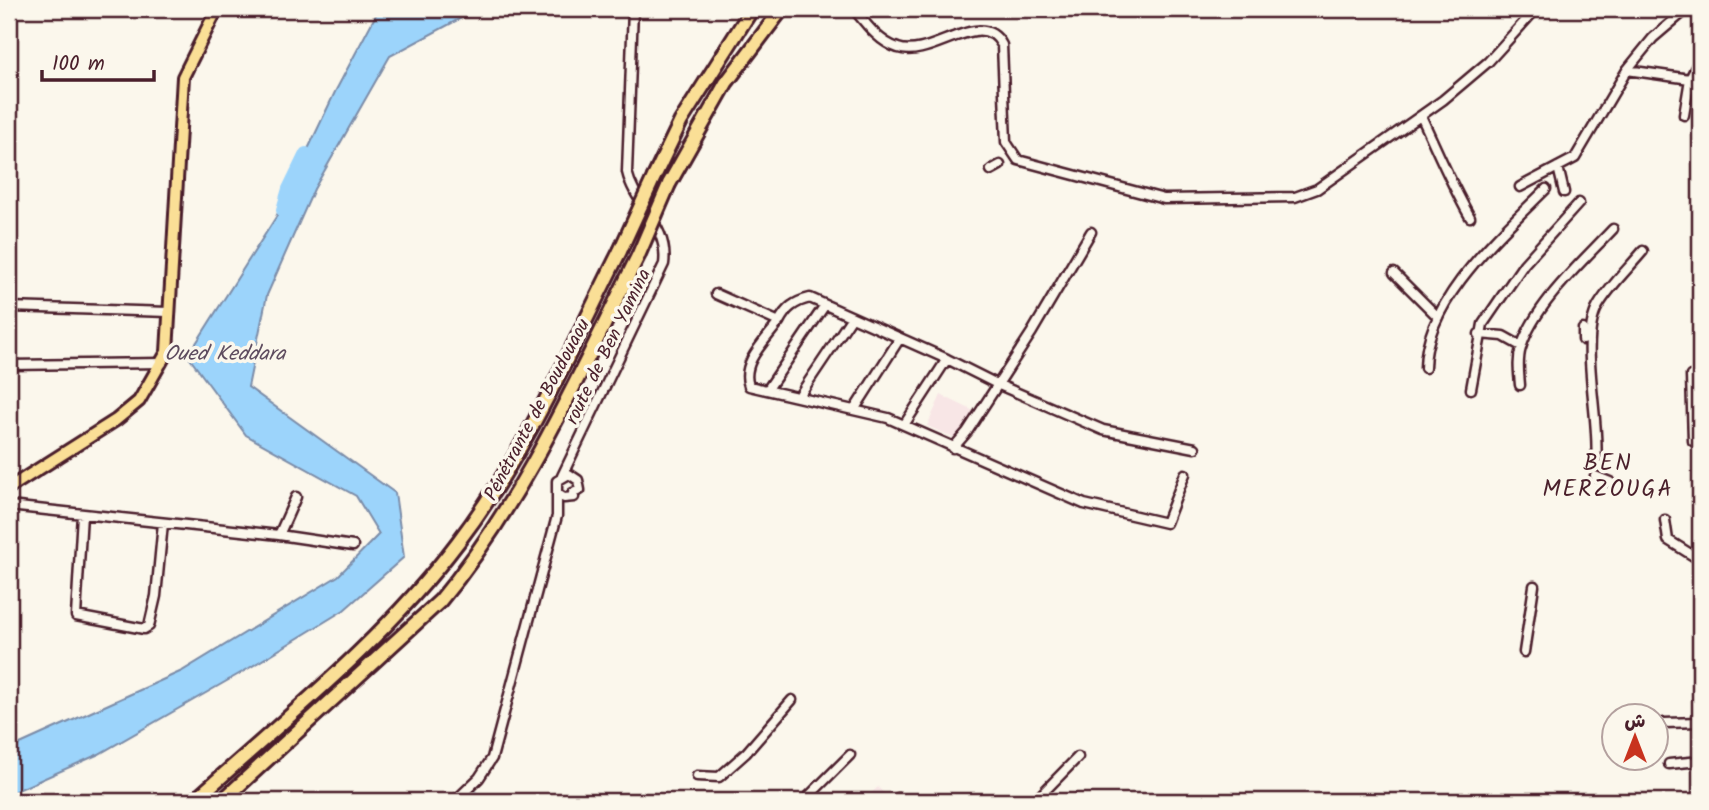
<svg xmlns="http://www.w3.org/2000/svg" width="1709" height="810" font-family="Kalam,'Playpen Sans Arabic',sans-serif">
	<rect width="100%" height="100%" fill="#fbf7ec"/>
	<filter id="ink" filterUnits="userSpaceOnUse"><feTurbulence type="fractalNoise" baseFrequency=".0143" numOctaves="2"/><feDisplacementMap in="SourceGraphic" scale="14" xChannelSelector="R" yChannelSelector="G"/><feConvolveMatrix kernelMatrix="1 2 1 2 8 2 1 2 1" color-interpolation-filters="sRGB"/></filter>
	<g filter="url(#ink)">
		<path fill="#f8e6e6" d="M941,395L978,413L964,442L927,426Z
			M878,787L891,801H841L852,792L862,801Z"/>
		<path fill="#9cd4fb" stroke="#7b8ca8" stroke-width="2" d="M379,9H535L463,17L390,56L314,189L267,295L248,387L395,493L404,557L344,610L246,670L99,754L9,794V749L182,671L338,576L379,534L356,496L246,435L188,356L276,217L335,92Z"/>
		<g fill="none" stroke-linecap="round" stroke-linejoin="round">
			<path stroke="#7b8ca8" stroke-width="2.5" d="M475,792L484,801"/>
			<path stroke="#9cd4fb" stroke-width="14" d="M283,210L289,189L306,154"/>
			<g stroke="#4a1f2b" stroke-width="13">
				<path id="minor" d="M854,9C866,24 879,42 898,48C931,60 981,6 1002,45L1006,142L1018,160L1164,199L1295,197L1317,189L1443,100L1488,62L1536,9
					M1627,70L1653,38L1687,9
					M1684,115L1690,79
					M1421,116C1438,152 1450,182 1470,217
					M1558,167L1564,192
					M991,170L1000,165
					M1520,187L1575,158L1627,70L1690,79L1700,59
					M1394,273L1438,317
					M716,294L779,322C766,340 740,363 749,386L888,418L1084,504L1166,523L1185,474
					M9,307L169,312
					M779,322C786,308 794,302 810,298L947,359L904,425
					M1583,329V340
					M1479,334L1503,336L1521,346
					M947,359L997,384L1103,430L1195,448
					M9,365L162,363
					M1425,368C1425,300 1501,234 1546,189
					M1691,376L1693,441
					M1520,385C1519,373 1517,360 1521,348C1534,305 1583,261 1613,229
					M768,389L825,305
					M1471,389L1483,324L1524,264L1579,203
					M799,396L852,317
					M854,410L900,338
					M953,448L967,432L1032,332L1091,232
					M1596,463C1601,420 1578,341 1598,306C1609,287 1628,269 1643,251
					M562,476L664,264C669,226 635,206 627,172L633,9
					M1595,476L1610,482
					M9,506L279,535L296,497
					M82,514L76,616L144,629L149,626L156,596L163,523
					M1665,520L1668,540L1700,560
					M279,535L353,546
					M1524,652L1534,586
					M1664,723L1700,722
					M1669,764L1700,761
					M697,776L719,777L746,753L792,700
					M455,801L479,778L492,758L557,516V481L569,474L578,480L580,490L573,493L574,497L564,498L558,494
					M804,801L850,755
					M895,801L898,798
					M1035,801L1078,757"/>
			</g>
			<g stroke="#4a1f2b" stroke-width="16">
				<path id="major" d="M9,488L116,420L139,401L167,352L183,77L217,9"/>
			</g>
			<g stroke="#4a1f2b" stroke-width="18">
				<path id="highway" d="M654,177L681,121L752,9
					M669,184L726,83L782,9
					M194,801C285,719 384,640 458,542C526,453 570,350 620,251
					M222,801L440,601C525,499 579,374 638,256"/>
			</g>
			<use href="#minor" stroke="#fbf7ec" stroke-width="8"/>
			<use href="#major" stroke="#fadf96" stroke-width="10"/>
			<use href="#highway" stroke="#fadf96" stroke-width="12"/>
			<g stroke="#4a1f2b" stroke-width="18" stroke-linecap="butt">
				<path id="highway-bridge" d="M620,251L654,177
					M638,256L669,184"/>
			</g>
			<use href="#highway-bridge" stroke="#fadf96" stroke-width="12"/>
		</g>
	</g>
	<g text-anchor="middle" stroke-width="7" stroke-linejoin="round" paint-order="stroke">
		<g font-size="19" fill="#4a1f2b" stroke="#fbf7ec">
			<text transform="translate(607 346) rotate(-64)" y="7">route de Ben Yamina</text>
			<text transform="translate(536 409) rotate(-62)" y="7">Pénétrante de Boudouaou</text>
		</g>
		<g font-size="21" font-style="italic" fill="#5e4c5f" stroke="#fbf7ec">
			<text x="225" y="360">Oued Keddara</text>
		</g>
		<g font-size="23" letter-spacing="2" fill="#4a1f2b" stroke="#fbf7ec">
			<text x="1608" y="470">BEN<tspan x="1608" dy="26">MERZOUGA</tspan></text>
		</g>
	</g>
	<rect width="1709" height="810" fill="none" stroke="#fbf7ec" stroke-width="35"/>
	<rect x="18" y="18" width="1674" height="775" fill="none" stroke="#4a1f2b" stroke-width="2.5" filter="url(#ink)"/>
	<g transform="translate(1635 737)"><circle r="33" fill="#fbf7ec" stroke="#b4a19f" stroke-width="2"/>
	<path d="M0-5L12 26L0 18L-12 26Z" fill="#c8321e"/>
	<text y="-10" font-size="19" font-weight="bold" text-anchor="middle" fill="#4a1f2b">ش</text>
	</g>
	<path d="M42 70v10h112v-10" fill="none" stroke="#4a1f2b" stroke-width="3.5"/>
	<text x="52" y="70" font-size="21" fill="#4a1f2b" stroke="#fbf7ec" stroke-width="5" paint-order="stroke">100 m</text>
</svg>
